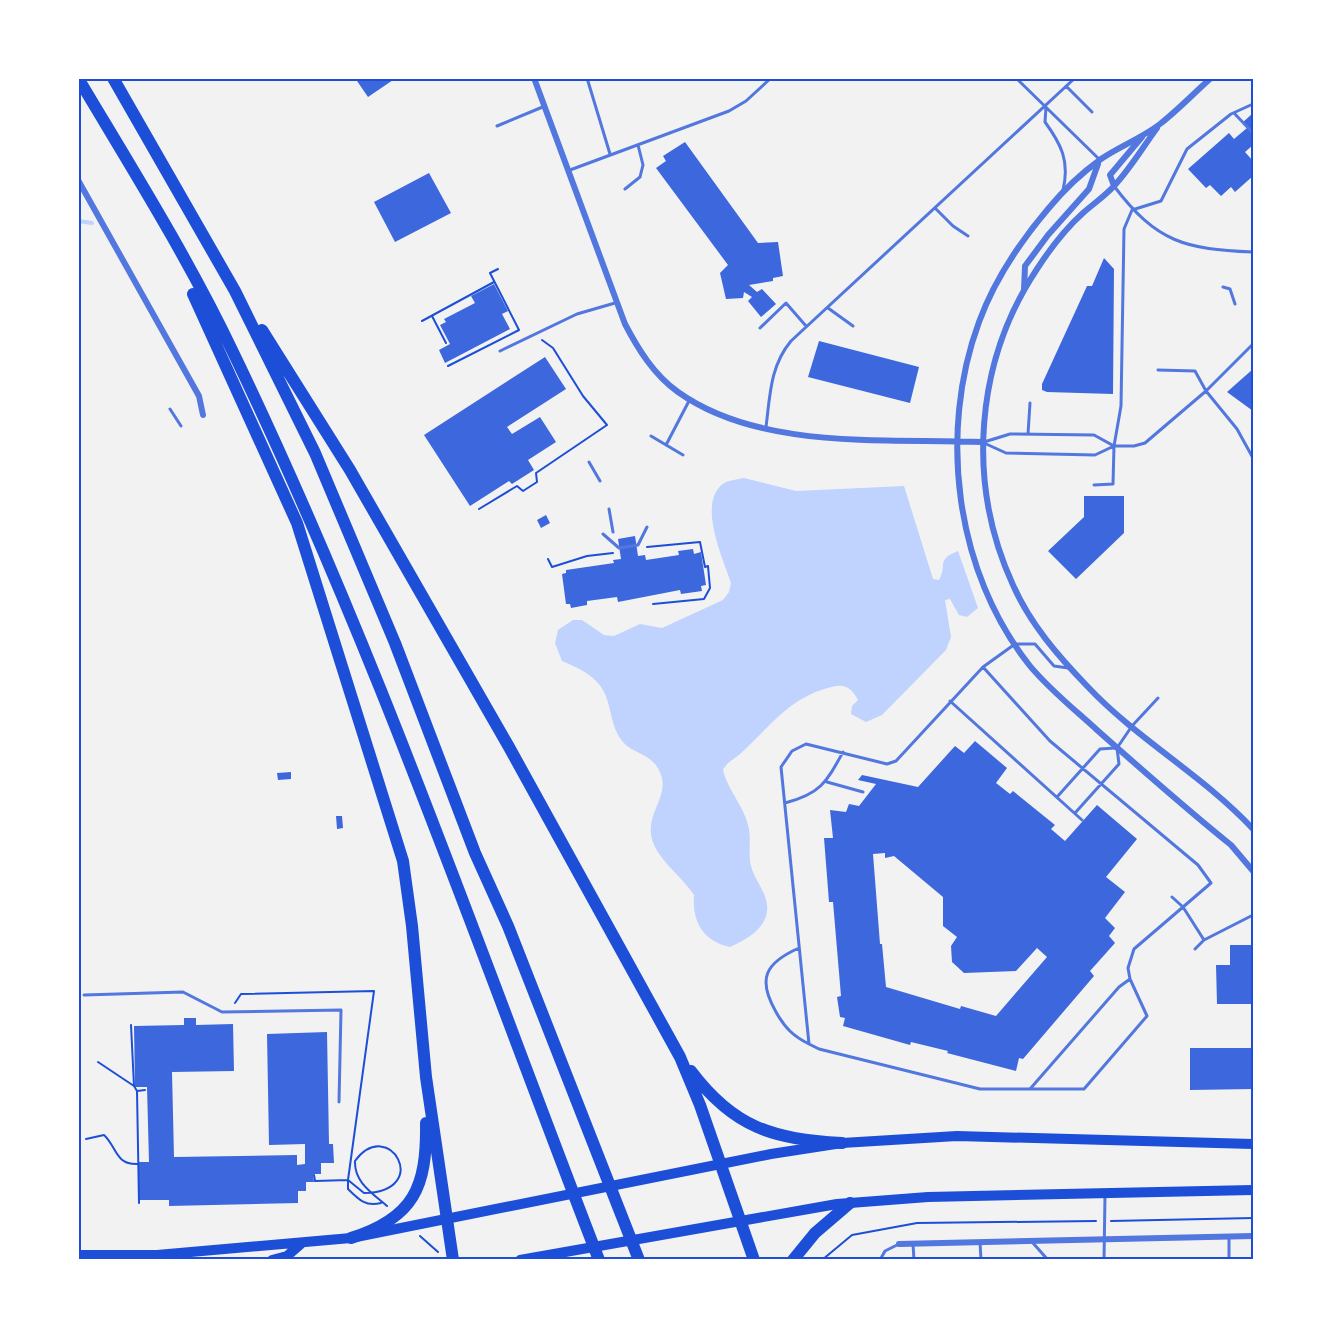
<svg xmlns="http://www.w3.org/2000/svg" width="1331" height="1338" font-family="'Source Serif 4',serif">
	<rect width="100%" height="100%" fill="#f2f2f2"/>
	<path fill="#bfd3fe" d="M744,478L796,491L904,486L933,579L939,580C948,565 935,560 958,551L978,608L967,617L959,615L950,599L945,600L951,637L946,650L882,715L866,722L851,714L852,706L858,700C849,683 840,684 824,689C786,701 767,730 740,754C733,760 727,762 723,770C728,791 745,807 749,829C751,841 748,854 751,866C754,878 763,888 766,900C773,924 749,939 730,947C703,941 692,922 694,895C683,878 663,864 654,845C642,817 667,801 662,778C655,752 633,755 623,742C611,728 612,710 605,694C598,677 579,668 562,661L555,643L558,630L573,620H582L604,635L614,636L640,624L662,628L723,600L729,592L731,583C723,558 695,499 726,482C731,480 739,479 744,478Z"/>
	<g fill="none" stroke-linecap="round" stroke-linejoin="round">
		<path stroke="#bfd3fe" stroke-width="4" d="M78,221L92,223"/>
	</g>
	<path fill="#3d67dc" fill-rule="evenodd" d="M355,78H396L368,97Z
		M1253,113V145L1245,152L1253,161V176L1235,192L1231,187L1221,196L1210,185L1206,188L1188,169L1229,133L1234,139L1247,128L1242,123Z
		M685,142L758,243L778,242L783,276L773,278V281L749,285L757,292L762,289L776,304L761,317L748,301L752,297L744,292L743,298L726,299L720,273L728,265L656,168L666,161L663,156Z
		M429,173L451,213L395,242L374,202Z
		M1104,258L1114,269L1113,394L1047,392L1042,390V384L1087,286H1092Z
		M494,284L508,311L502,314L510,329L445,363L439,350L450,344L440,325L446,322L444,319L475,303L471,296Z
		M819,341L919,367L910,403L808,377Z
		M545,357L566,389L507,427L512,434L540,417L556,442L528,460L534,470L512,484L509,481L470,506L424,435Z
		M1253,369V411L1227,392Z
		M1084,496H1124V533L1076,579L1048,551L1084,517Z
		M546,515L550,523L541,528L537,520Z
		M635,536L638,556L645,555L646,560L679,555L678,551L693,549L694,554L701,552L706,585L701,586L702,591L681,594L680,590L618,602L617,597L587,601V605L571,608L570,604H566L562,574L566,573V570L614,563L613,560L621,559L618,539Z
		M975,741L1007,768L996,783L1010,794L1013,791L1055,825L1051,829L1065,841L1097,805L1137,839L1106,877L1125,892L1105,918L1115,928L1109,936L1115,943L1090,971L1094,976L1023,1059L1019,1058L1016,1071L947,1053L948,1051L911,1042L910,1045L843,1026L845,1018L840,1017L837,997L841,996L833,902H829L824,838H833L830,810L846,812L849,804L859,806L876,784L858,780L862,775L918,787L955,746L964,753ZM885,853V858L894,856L943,897V926L957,937L951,946L952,962L964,973L1016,971L1037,948L1047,957L996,1016L961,1006L960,1009L886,987L882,944H880L873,854Z
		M291,772V779L278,780L277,773Z
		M336,816H342L343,828L337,829Z
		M1230,945H1253V1004H1217L1216,965H1230Z
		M184,1018H196V1025L233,1024L234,1071L172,1072L174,1157L297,1155V1165L305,1164V1144L269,1145L267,1034L327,1032L329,1144H333L334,1163H321V1174H313L314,1182H306V1191H298V1203L169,1206V1200H139L138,1162H149L147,1087H135L134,1026L184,1025Z
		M1190,1048H1253V1089L1190,1090Z"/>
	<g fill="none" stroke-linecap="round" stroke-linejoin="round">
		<path stroke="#1d4ed8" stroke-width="2" d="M432,316L446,343
			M422,321L494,282
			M448,366L519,330L490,273L498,269
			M479,509L517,486L523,491L537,482L536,473L607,425L583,396L553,348L542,340
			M647,547L700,542L705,567L708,566L710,588L704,599L653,604
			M548,559L552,567L587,556L613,553
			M235,1003L241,994L374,991L348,1180L364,1193C433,1192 389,1115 355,1161C354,1182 372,1193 387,1206
			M131,1025L134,1086L137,1091L139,1203
			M98,1062L134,1086
			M137,1091L145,1090
			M86,1139L104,1135C117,1147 115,1165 138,1164
			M314,1175L315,1181L348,1180V1189C359,1200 366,1207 381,1203
			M1111,1221L1253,1218
			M420,1236L438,1252
			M822,1260L852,1235L917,1223L1096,1221"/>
		<path stroke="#5277de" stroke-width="3" d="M587,78L610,154
			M1016,78L1100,160
			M1066,86L1092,112
			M1046,107L1045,122C1061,144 1070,161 1063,190
			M1234,113L1253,133
			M497,126L545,106
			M570,170L729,111L746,101L771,78
			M1114,186C1157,243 1185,249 1253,252
			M625,189L640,177L643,165L638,145
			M936,209L953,226L968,236
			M1223,287L1230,289L1235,304
			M828,308L853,326
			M760,328L786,303L806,326
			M500,351L577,314L615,303
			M1158,370L1195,371L1206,391L1237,429L1253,458
			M170,409L181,426
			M766,427C770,396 770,366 791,341L1075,78
			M1028,434L1030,403
			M651,436L683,455
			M984,442L1010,434L1094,435L1114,446
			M984,443L1006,453L1095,455L1114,446H1134L1145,443L1206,391L1253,344
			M666,445L690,399
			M589,462L600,481
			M1094,485L1113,484L1114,446L1121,406L1124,229L1132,210L1161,201L1187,149L1231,114L1253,104
			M609,509L613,532
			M603,534L619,548L638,545L647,527
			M983,667L1050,741L1198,865L1211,883L1134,949L1128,968L1130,979L1147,1016L1084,1089H980L819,1049L809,1044L781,767L792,751L806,744L887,764L896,761L983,667L1015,644H1035L1054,666L1068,668
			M950,701L1082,820
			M827,782L863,792
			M1057,797L1100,749L1115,748
			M785,803C820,794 826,783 843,752
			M1075,813L1119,764L1117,748L1132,726L1158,698
			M1172,897L1183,907L1204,940
			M799,948C765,963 757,979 776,1012C785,1028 793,1036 809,1044
			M1195,949L1204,940L1253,915
			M84,995L183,992L222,1012L341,1010L339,1102
			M1030,1089L1119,987L1130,979
			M1229,1238V1260
			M980,1242L981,1260
			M1033,1243L1048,1260
			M913,1244L914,1260
			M880,1260L885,1251L899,1244
			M1104,1260L1105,1195"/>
		<path stroke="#5277de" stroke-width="6" d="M534,78L625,324C638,349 654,375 678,392C761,451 886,438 982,442
			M1211,78C1194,93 1178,110 1160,124C1142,138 1120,146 1101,159C1083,172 1062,192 1048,209C1020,242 994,281 979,322C938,433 955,572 1030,666C1050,690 1074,709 1097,730C1141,769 1185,808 1231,845L1253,871
			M1157,128C1143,147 1130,169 1114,186C1105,196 1093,204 1083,213C1065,229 1050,249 1037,269C975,362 966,483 1013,585C1030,624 1059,657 1088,687C1138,740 1204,776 1253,829
			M78,180L199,396L203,415
			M1114,186L1110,175L1142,137
			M1024,290L1025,266L1048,235L1089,189L1098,164
			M899,1244L1253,1236"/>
		<path stroke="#1d4ed8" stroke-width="10" d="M78,1255H157L351,1238L771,1154L842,1143L957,1136L1253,1144
			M272,1260L287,1256L302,1243
			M520,1260L837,1204L928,1197L1253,1190"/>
		<path stroke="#1d4ed8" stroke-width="12" d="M78,78C131,167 187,256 232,350C374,644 481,955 599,1260
			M113,78L235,291L315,453L395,643L475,853L508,926L639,1260
			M193,294L297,523L403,861L412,926L426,1077L453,1260
			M262,330L350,470L509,747L680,1057L700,1105L754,1260
			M691,1071C734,1128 773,1139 842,1143
			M351,1238C414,1218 427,1187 426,1123
			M793,1260L815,1233L850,1203"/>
	</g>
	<rect width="1331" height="1338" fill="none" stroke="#ffffff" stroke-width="159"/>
	<rect x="80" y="80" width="1172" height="1178" fill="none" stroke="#1d4ed8" stroke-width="2"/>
</svg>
